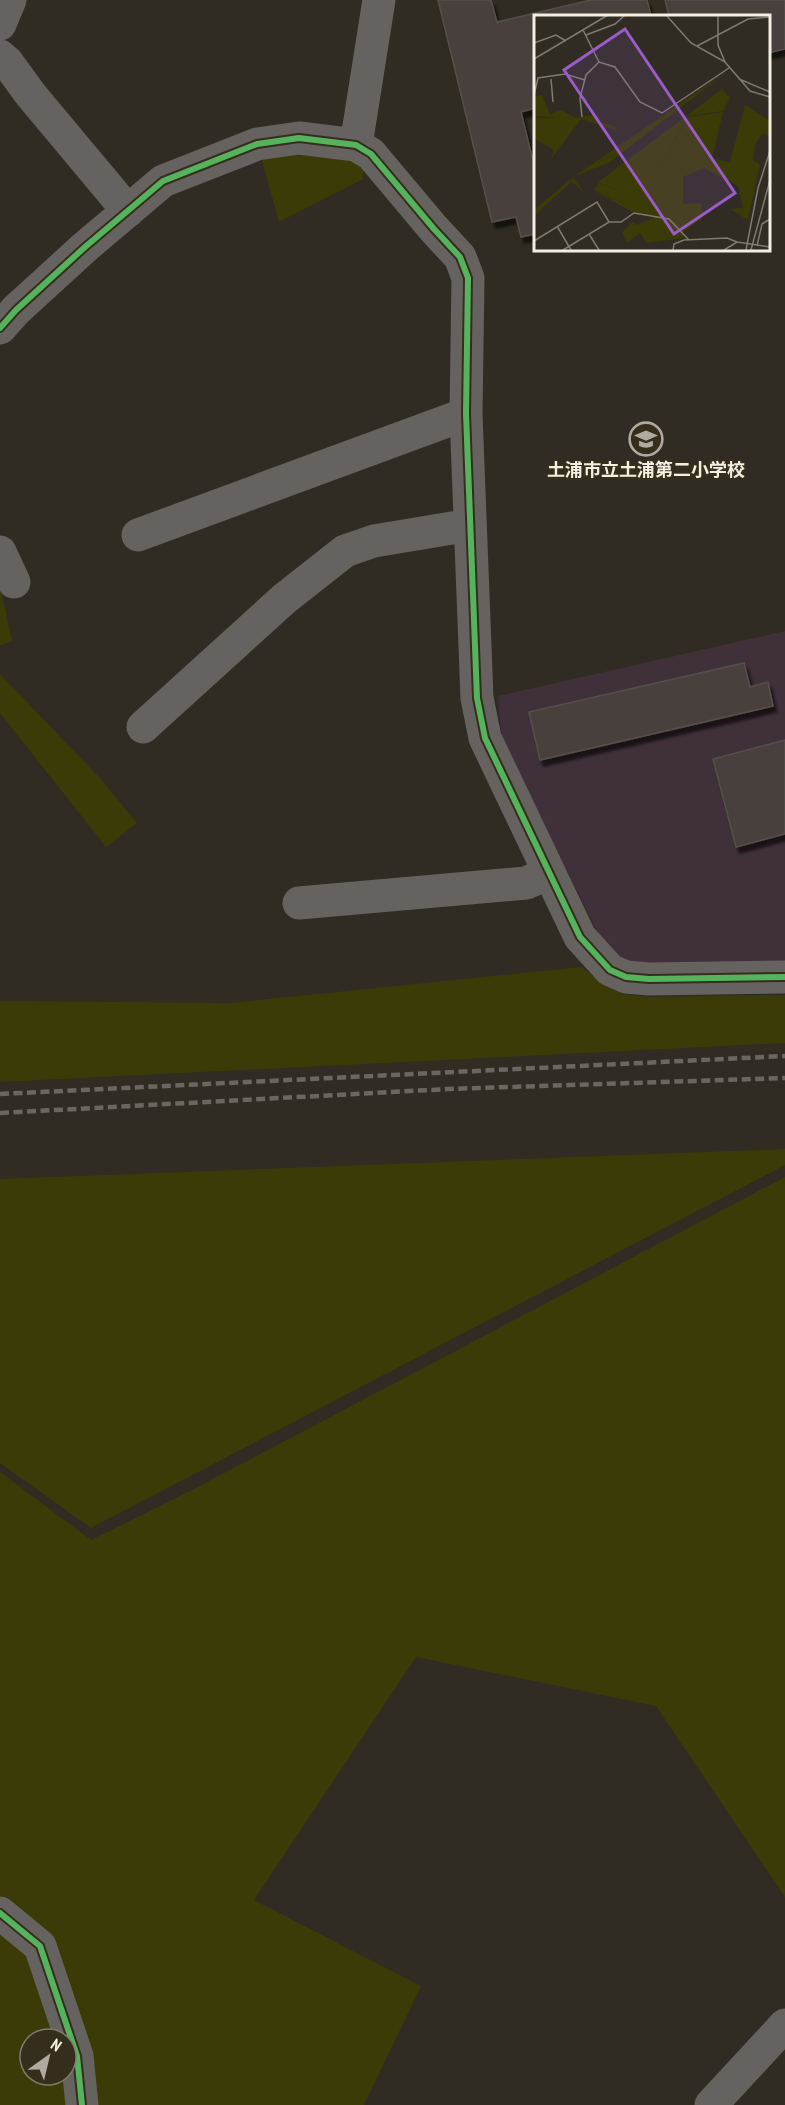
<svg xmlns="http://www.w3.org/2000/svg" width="785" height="2105" font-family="'PT Sans Narrow','Noto Sans JP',sans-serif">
	<defs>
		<filter id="shadow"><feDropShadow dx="3.5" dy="6" stdDeviation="1.5" flood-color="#0009"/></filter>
	</defs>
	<rect width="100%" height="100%" fill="#302c23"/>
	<path fill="#3f3039" d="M785,631V967L630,964L613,952L597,931L510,756L501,732L498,696Z"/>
	<path fill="#3a3b06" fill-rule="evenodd" d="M299,150L349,155L363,165V179L279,222L261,157Z
		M0,585L12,641L0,646Z
		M0,674L98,776L137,823L106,847L0,713Z
		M582,967L602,984L622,994L648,997L785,995V1043L0,1082V1001L230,1003Z
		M785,1149V1165L91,1528L0,1463V1179Z
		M785,1177V1897L656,1706L416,1657L254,1900L421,1986L364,2105H0V1472L91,1540L192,1490ZM30,2039H66V2075H30Z"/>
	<path fill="#47413d" stroke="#554f4a" stroke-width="1.5" filter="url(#shadow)" d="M438,0H491L497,22L591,0H647L651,16H536V108L521,112L536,173V234L521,237L516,217L492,222Z
		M665,0H785V49L768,53V16H669Z
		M744,663L750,687L768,682L773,706L540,760L529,712Z
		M785,740V834L736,847L713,759Z"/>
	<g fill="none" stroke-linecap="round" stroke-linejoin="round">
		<path stroke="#66625f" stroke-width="33" d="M0,24L10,0
			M0,56L7,62L31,95L128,211
			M356,145L379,0
			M0,328L16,310L85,247L163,181L257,144L299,138L356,145L371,154L434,229L460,257L468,278L466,414L477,698L485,738L580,937L610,970L626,977L649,979L785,977
			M138,535L466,414
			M0,552L14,582
			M143,727L284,599L345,551L374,541L470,525
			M299,903L526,883L549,873
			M0,1913L40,1946L77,2056L82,2105
			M711,2105L785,2025"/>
		<path stroke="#6a6762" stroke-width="4.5" stroke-dasharray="9 4.5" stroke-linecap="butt" d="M0,1094L785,1056
			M0,1113L448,1089L785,1078"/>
		<g stroke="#362e1d" stroke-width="10">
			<path id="cycleway" d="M0,328L16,310L85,247L163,181L257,144L299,138L356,145L371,154L434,229L460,257L468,278L466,414L477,698L485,738L580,937L610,970L626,977L649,979L785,977
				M0,1913L40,1946L77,2056L82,2105"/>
		</g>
		<use href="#cycleway" stroke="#56b35d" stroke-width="6"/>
	</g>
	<defs>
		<g id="school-ring" transform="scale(1.725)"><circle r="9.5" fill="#362e1d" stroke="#afaaa0" stroke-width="1.5"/><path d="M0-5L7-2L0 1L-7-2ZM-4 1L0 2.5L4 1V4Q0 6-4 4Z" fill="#afaaa0"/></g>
	</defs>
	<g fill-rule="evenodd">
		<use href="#school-ring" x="646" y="439"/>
	</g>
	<g text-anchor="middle" stroke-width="4.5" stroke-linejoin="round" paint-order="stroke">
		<g font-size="18" font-weight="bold" fill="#f3eee3" stroke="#362e1d">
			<text x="646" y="476">土浦市立土浦第二小学校</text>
		</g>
	</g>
	<g transform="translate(534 15)">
		<rect width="236" height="236" fill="#302c23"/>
		<path d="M194,56L76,147L39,162L51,179L38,166L0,201V195L39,162ZM188,74L196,83L189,96L154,101L116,169L154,102L189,97L178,143L196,147L211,90L235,105V120L228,119L221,130L219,145L226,149L214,205L196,194L209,193L204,171L170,153L149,162V189L167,188L169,203L148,218L150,223L113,228L106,218L93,228L88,217L99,207L103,210L121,202L99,197L60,176L93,190L60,175L65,168L88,177L64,167ZM8,80L16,99L27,95L42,103L60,100L65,107L83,112L82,115L47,104L17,144L20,135L0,124V103H25L0,101L1,81Z" fill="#3a3b06"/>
		<path fill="none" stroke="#7e7a70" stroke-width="1.5" d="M132,0L157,28L191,47M184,0V30L191,47L216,76L236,82M49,15L65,47M52,20L81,9L91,0M0,28L22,20L32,26M163,31L214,4L236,2M0,44L74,0M17,64L19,87M205,64L236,77M0,80L4,63L31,59L51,65M48,102L46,83L52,60L65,47L81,52L106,87L128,98L195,53M23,211L37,235M55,219L65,235M0,226L63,187L75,207M223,231L228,209L236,204M29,235L75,207H87L100,198L135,204L155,225M139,235L140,229L150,225L193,223L203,227M190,235L203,227L236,232M212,235L224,173L236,136M217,235L236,165"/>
		<path fill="#995cc8" fill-opacity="0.15" stroke="#995cc8" stroke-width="3" d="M91,14L201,178L140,219L30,55Z"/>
		<rect width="236" height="236" fill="none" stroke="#f3eee3" stroke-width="3"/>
	</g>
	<g transform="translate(48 2057) rotate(34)"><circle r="28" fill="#362e1d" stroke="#827b6c" stroke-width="1.5"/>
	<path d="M0-4.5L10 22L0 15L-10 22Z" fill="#afaaa0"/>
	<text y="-9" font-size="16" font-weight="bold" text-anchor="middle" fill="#f3eee3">N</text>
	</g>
</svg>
